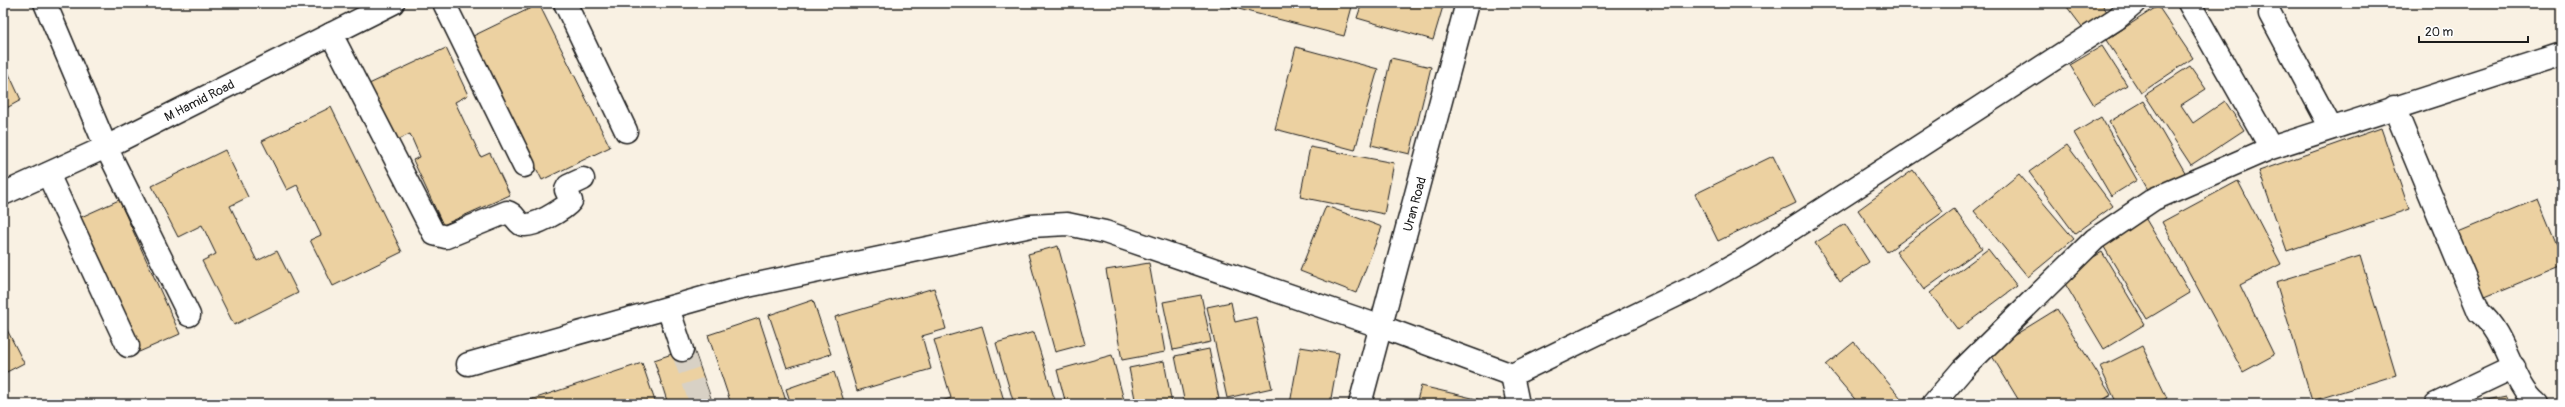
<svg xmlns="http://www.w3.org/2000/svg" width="2565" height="407" font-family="Pangolin,sans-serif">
	<rect width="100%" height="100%" fill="#f9f1e3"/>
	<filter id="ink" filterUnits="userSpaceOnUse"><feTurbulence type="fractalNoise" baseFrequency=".025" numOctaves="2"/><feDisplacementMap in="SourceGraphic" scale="8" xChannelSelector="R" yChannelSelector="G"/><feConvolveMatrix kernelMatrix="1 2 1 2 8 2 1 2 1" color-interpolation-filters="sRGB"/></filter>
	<g filter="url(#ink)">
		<path fill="#ecd1a1" stroke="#1c1c1c" d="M1215,3H1353L1344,36Z
			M1362,3H1444L1433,40L1357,18Z
			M2064,3H2101L2110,16L2086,32Z
			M2430,3H2441L2432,7Z
			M539,4L610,147L542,180L471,37Z
			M2158,6L2193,58L2141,93L2106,40Z
			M2102,46L2127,85L2094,105L2070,65Z
			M1296,47L1378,69L1355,150L1275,129Z
			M446,48L468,95L455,102L481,157L490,153L510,195L443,225L413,160L420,157L410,134L393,142L367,85Z
			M1391,58L1431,67L1410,154L1371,145Z
			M3,61L21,100L3,110Z
			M2190,66L2206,89L2181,105L2193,123L2225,101L2244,130L2191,165L2145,95Z
			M2144,101L2186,174L2151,195L2109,122Z
			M331,107L402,252L333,286L310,240L321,235L297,185L287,190L262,141Z
			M2101,117L2137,180L2111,196L2074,133Z
			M2381,128L2409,209L2287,251L2259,171Z
			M2067,145L2113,206L2075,234L2029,172Z
			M1310,147L1394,163L1384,214L1300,197Z
			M225,150L248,197L230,206L257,261L277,251L298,293L234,325L202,261L216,254L202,225L178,237L152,186Z
			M1773,156L1796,203L1718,241L1695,194Z
			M1913,170L1943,212L1887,252L1858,210Z
			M2019,174L2074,239L2028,277L1974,211Z
			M2238,181L2281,264L2240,285L2274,355L2243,372L2162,222Z
			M2538,199L2562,257V265L2478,300L2451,235Z
			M119,200L180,334L139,352L79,218Z
			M1326,206L1382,227L1356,293L1300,271Z
			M1954,209L1982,248L1924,290L1896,252Z
			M2144,216L2190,293L2147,319L2101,242Z
			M1845,224L1869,262L1840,282L1815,243Z
			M1058,246L1085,344L1055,352L1028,254Z
			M1988,249L2017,286L1958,330L1930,293Z
			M2102,252L2145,324L2104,349L2061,277Z
			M2360,256L2396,375L2312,401L2276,282Z
			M1149,263L1165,352L1122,360L1106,270Z
			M934,288L946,329L922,336L931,369L857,391L835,317Z
			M1201,295L1211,342L1173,350L1163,302Z
			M813,300L831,354L787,368L769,315Z
			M1231,302L1235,322L1256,317L1272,388L1227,398L1207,307Z
			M2057,309L2111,395L2096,404H2021L1989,351Z
			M759,318L787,404H731L708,335Z
			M3,322L24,363L3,374Z
			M982,326L1005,404H932L951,398L934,340Z
			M1034,332L1056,404H1014L996,343Z
			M1854,342L1906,404H1859L1826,365Z
			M2142,346L2167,398L2155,404H2117L2100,367Z
			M693,347L713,404H668L654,360Z
			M1300,347L1339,353L1330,404H1290Z
			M1209,349L1219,399L1185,404L1175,356Z
			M1112,355L1125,404H1066L1057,370Z
			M1164,361L1172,404H1136L1129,368Z
			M642,363L656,404H518Z
			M834,372L845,404H791L786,389Z
			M1421,386L1485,401L1486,404H1416Z
			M2506,396L2507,404H2468Z"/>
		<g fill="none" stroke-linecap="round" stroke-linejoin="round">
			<path stroke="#d8d1c5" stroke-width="22" stroke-dasharray="22 11" stroke-linecap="butt" d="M682,350L701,404"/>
			<g stroke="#1c1c1c" stroke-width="25">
				<path id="street" d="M45,3L106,147L189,315
					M444,3L524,166
					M565,3L626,131
					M2189,3L2271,148
					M2270,14L2331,128
					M331,34L434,234L446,237L507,212C515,214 515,220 521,224C530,230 565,209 571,201L566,190L568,186L583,179
					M2394,107L2479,312C2507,335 2511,382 2537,404
					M48,174L128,346
					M668,308L682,350
					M468,364L738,288L1031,226L1067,224L1105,232L1382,327L1512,375L1706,281L1750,256L2116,19L2135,3
					M1512,375L1518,404
					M1933,404L1962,370L2095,239L2154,199L2271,148L2562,54
					M2436,404L2514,367"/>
			</g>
			<g stroke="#1c1c1c" stroke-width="25">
				<path id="secondary" d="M3,194L106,147L393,3"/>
			</g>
			<g stroke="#1c1c1c" stroke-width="25">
				<path id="primary" d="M1360,404L1467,3"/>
			</g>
			<use href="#street" stroke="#fff" stroke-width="22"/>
			<use href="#secondary" stroke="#fff" stroke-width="22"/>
			<use href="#primary" stroke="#fff" stroke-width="22"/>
		</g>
	</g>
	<g text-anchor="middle" stroke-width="3" stroke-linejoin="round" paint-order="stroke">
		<g font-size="13" fill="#1c1c1c" stroke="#fff">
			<text transform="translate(199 100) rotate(-27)" y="5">M Hamid Road</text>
			<text transform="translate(1414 204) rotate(-75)" y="5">Uran Road</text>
		</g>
	</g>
	<rect width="2565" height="407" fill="none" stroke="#fff" stroke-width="16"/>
	<rect x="8" y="8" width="2549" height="391" fill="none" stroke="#1c1c1c" stroke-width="1.5" filter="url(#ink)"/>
	<path d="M2419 36v6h109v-6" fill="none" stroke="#1c1c1c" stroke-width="2"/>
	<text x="2425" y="36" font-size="12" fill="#1c1c1c" stroke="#ffffff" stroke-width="3" paint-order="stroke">20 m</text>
</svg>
